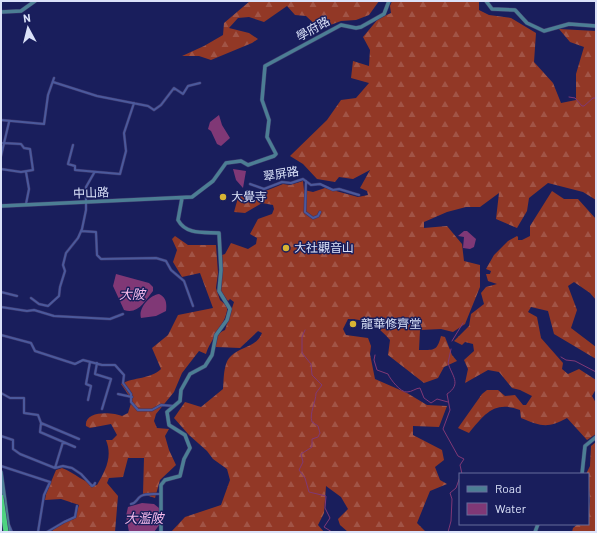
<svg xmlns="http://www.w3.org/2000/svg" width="597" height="533" font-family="Barlow,'Noto Sans TC',sans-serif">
	<defs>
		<pattern id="forest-firs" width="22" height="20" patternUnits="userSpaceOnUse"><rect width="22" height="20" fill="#923826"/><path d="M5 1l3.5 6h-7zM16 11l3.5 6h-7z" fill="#a15446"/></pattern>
	</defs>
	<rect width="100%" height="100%" fill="#191e5c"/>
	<path fill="url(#forest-firs)" d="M250,1H379L369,15L356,20L341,21L320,29L306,16L295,15L287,6L264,22L249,17L238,18L229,28L249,33L258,39L252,43L211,60L199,56H182L204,46L223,35L224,23Z
		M392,1H479V10L489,15L511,18L536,33L534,62L553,83L561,103L576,100V74L584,47L570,42L559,29L596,31V200L583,192L548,183L529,198L527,211L517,228L496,219L499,193L480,207H466L447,212L424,222V228L447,226L462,244L464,261L480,265V287L465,324L453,332L441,329L420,330L419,350C435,350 437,351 441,336L445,337L452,355L457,361L444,367L438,378L424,383L388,355L390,340C378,326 366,319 348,319L343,329L346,335L368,338L371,346L370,354L375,379L407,393L427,405L447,406L439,427L413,426V435L442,450L444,460L435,467L440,480L447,484L430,491L417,523L426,532H348L340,525L338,519L348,509L341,497L326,486L324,513L318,525L324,532H171L185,517L221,505L230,480L227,469L213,459L207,451L189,435L174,418L185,402L201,407L223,389C224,380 223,363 231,356C241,346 256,348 262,333L258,331L240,348L216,347C216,339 217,333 225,330L234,302L230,299L228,301L221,292L222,255L225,254L231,243L248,249L256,244L257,238L250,234L258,219L272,214L274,209L273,205L262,203L245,213L234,212L239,194L256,200L264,197L263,192L283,184L290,185L303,181L304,190L313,192L325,188L358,197L368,195L367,191L360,188L370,170L353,179L339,177L335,182L317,179L303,164L290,156L327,120L341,100L356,98L369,83L351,78L353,61L369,66L370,50L363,37L378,19L391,13L390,6Z
		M552,191L564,199H578L596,219V300L590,293L574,282L568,286L577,310L571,328L596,347V359L554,334L548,311L531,307L528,312L537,317L541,338L563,363L562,369L568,374L579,369L596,380V389L592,396L596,403V434L587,440L567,418C547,429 541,426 521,418L520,410C494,400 484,415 469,433L458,428L482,394L487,390H498L505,396L515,395L523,405H526L532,396L520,390L512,388L499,372L488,370L465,383L468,369L464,360L474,351L473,344L465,342L462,345L454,341L469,326L471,314L484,304L481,293L486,287L497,284L488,281L486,274H490L491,271L486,269L494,255L508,241L517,236L518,237V240H522L530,236V226Z
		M175,236L188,245H216L218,273L216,288L220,300L227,306C229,320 210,339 206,354L199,351L182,373L174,392L156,414L154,421L157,428L169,429L165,436L169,450L176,465L160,480L155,498L143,494L144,458H128L123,477L109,478L107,483L118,496L115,532H51L59,524L74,519L79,505L61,499L45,500L46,494L56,470L62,468C75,473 84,483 97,485C105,471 113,457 106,440H112L117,435L111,424L90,428L86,426C84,410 113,412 122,416L128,413L132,400L121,384C134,377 151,379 161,369L152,348L168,335L178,315L213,308L200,273L182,277L173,262L177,250L172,239Z
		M596,442V532H572L573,528L578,524H588L590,501L588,474H586L590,466L591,446Z"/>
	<path fill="#803876" d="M219,115L222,125L230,138L221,146L217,144L211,131L208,129L210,122Z
		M233,169L246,171L243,188L236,180Z
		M464,231H467L476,239L474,247L470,249L463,248L464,237L458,236Z
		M116,274L149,283L153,287V291C145,301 138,315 124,310L113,286Z
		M159,294C166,297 167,303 166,311L156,316L141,318C138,308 150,295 159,294Z
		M142,503L154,504L159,508L160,524L154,532H129L126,516L128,507Z"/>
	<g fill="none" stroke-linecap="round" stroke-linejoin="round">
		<path stroke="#803876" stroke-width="1" d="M569,97L575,98L582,106H584L593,98H596
			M305,330L302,337V353L311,364L312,375L322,385L316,393C316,402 309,413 312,422L318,426L320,433L318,437L312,439V447L301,454L303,462L299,470L305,478L309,492L326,496L325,508L330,518L324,527L332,532
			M452,341L463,323
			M451,349L448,363C452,376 462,384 447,394L450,410L443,429L458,456L464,459L460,465L462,474
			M375,355L374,360L377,370L388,374C390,379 401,393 407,392C412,392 416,388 420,388L424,398L431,403L437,399L448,402
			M561,357L566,360L575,361L596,372
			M448,532L451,521L452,499L450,493L456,488L460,477"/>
		<g stroke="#3b376c" stroke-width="3">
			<path id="street" d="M53,82L97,96L148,106L154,110L161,105L174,88L183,94L188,86L200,83
				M1,120L44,124L48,95L54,78
				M73,145L68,164L75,166V170L120,174L126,151L124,133L134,103
				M1,156L9,122
				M1,169L21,172L33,170L30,149L24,148L21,144L3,143
				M26,172L29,189L26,204
				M306,181L305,212L313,218L318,216L320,212
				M250,184L264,189L282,182L291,183L303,179L311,185L320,184L333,190L339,189L359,195
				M81,231L96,232L97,255L101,259L156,258L166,261L171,270L184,281L193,306
				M1,292L17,296
				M31,298L39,304L48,306L59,296L60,287L65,271L63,265L66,253L78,238L82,229L86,210V187L94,173
				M1,307L27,311L34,310L54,316L110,319L123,314
				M1,335L31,343L35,351L75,364L83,360L102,365H115L124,375L123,383L131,394V402L138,410H152L161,405L174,406
				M97,363L95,374L111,379L102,409
				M1,393L10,398H24V413L38,415L41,423L40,432L75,447
				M118,394L132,397
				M88,400L91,386L86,384L90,362
				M41,423L79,439
				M1,436L13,440V449L20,454L55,468L63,466L72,468L81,474L92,486L94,485L95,483
				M1,466L50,482L44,495L38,532
				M55,468L63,442
				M131,504C137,503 136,499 141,496C146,493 154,494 160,494
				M9,525L12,532
				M47,532L64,522L75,517L77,506"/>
		</g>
		<g stroke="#3b376c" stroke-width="4.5">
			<path id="secondary" d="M486,1L492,9L515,10L527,23L544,31L569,24L596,26
				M1,12L21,11L35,1
				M1,206L192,197L213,181L226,163L241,161L248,165L274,156L276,154L267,137L269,120L262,100L265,66L341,25L356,28L361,27L384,14L389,1
				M1,472L9,532
				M582,474L585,446L596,437
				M161,532V485L165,480L180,476L184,459L190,448L185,435L169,425L167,412L180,401L181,390L190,374L205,366L212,355L216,335L227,320L230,309L219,291L221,270L219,233C204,232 186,235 178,220L182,198
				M535,532L538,524"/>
		</g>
		<use href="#street" stroke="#4b599c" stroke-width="2"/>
		<use href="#secondary" stroke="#4c7e94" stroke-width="3.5"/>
		<g stroke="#3b376c" stroke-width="6" stroke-linecap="butt">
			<path id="highway-bridge" d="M1,497L6,532"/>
		</g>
		<use href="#highway-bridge" stroke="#4ed381" stroke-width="5"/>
	</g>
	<g fill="#d7b434" stroke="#191e5c" stroke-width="1.5">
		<circle cx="223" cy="197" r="4"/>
		<circle cx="286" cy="248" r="4"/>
		<circle cx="353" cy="324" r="4"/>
	</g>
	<g text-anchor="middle" stroke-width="3" stroke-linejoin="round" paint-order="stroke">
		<g font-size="12" fill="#dbe2f9" stroke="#191e5c">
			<text transform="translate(313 29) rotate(-29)" y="4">學府路</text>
			<text transform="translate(281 174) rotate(-10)" y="4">翠屏路</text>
			<text transform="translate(91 193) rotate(-2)" y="4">中山路</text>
		</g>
		<g font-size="12" fill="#dbe2f9" stroke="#191e5c" text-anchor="start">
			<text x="231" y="201">大覺寺</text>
			<text x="294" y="252">大社觀音山</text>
			<text x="361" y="328">龍華修齊堂</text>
		</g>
		<g font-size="13" font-style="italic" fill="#f6baeb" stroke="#191e5c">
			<text x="132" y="299">大陂</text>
			<text x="144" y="523">大濫陂</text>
		</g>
	</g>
	<rect width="597" height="533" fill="none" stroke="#dbe2f9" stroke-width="4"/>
	<rect x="459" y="473" width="130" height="52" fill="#191e5c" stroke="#676c9b"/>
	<rect x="467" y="486" width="20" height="6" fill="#4c7e94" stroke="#676c9b"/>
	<text x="495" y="493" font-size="12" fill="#dbe2f9">Road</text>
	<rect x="467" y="503" width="20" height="12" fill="#803876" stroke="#676c9b"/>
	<text x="495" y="513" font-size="12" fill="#dbe2f9">Water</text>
	<g transform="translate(28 28) rotate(353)" stroke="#191e5c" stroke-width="3" paint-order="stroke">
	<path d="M0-3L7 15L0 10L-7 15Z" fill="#dbe2f9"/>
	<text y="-6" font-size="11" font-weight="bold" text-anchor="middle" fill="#dbe2f9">N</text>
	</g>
</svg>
